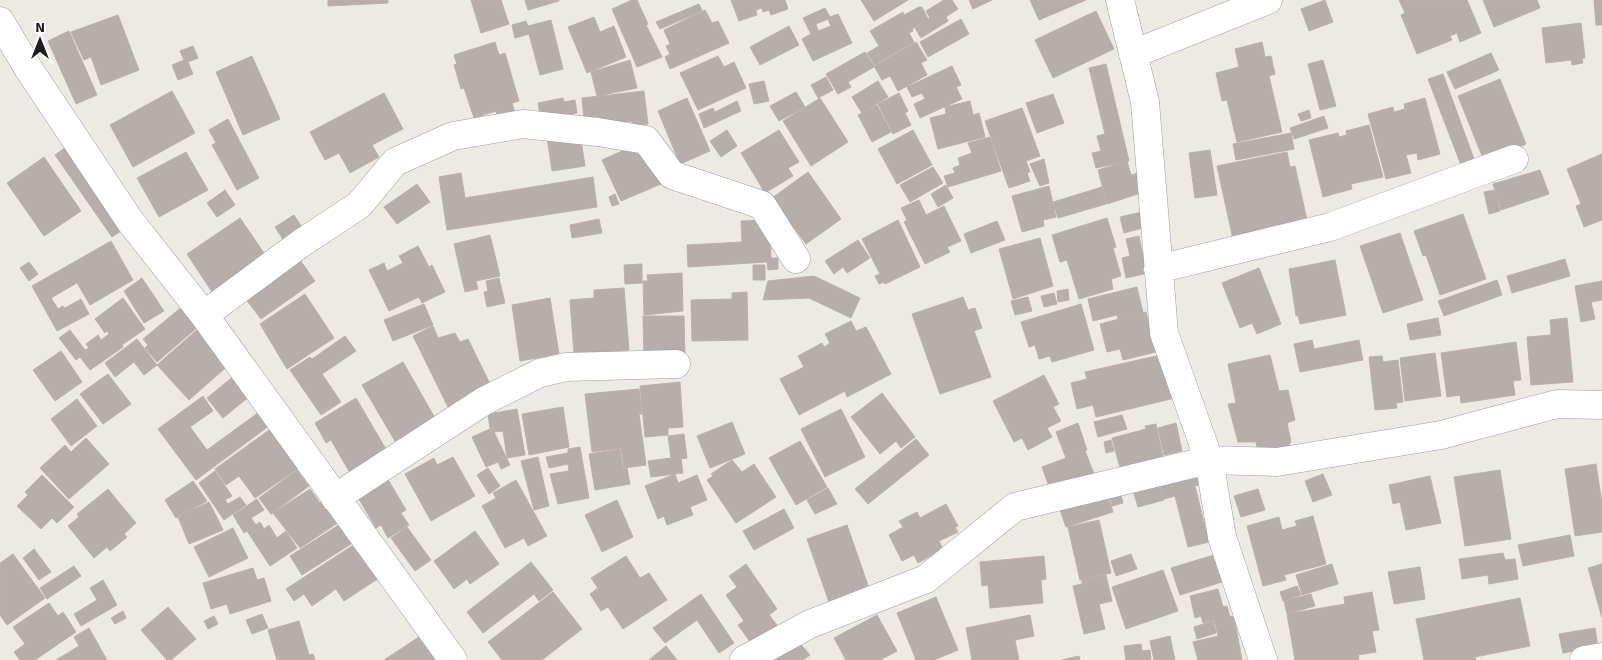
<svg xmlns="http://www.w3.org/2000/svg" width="1602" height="660" font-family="Signika,sans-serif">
	<rect width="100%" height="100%" fill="#edeae4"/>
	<path fill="#b6aeaa" stroke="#bdb0a9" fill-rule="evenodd" d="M328,0H388V3L328,6Z
		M471,0H501L509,24L481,33Z
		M525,0H559V1L528,10Z
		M632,0H637L648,24L646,25L662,57L637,67L612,9Z
		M731,0H785L788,9L771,15L769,10L763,12L762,8L756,10L757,15L739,21Z
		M861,0H908L874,21Z
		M944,0H952L958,9L946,17L948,21L921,38L915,28L930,18L926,11Z
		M969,0H992L973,9Z
		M1030,0H1086L1039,20Z
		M1325,0L1333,22L1309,31L1301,9Z
		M1399,0H1467L1481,33L1460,42L1457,33L1450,36L1452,40L1417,54L1401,15L1405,13Z
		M1483,0H1537L1540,8L1494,27Z
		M1594,0H1602V25H1596Z
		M699,4L702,11L660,29L656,22Z
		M919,7H922L928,19L912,29L913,31L909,33L914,42L874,65L867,53L879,46L870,31L903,12L904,15Z
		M825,8L830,17L838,14L852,43L813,61L802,39L811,34L803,18ZM828,19L831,26L818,31L816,24Z
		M705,10L712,23L718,21L729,43L670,69L665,57L670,54L666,46L670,44L664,30Z
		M1096,11L1114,49L1053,78L1035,40Z
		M118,15L139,70L101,85L91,57L84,60L71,32Z
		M594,17L600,32L614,26L626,57L587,73L568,27Z
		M961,19L969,34L928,57L920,42Z
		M551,20L563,69L540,75L529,34L515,38L512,25L526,21L528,26Z
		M1581,23L1585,58H1582L1583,63L1572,65L1571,60L1546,63L1542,28Z
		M789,26L799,45L760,65L750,47Z
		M69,31L97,95L76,104L48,41Z
		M495,42L499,55L505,53L519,101L512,103L515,113L498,118L496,111L474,118L464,88L461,89L454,65L457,64L454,55Z
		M916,42L927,60L921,63L927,75L898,91L890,76L882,80L874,66Z
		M1262,42L1265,57L1271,56L1275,74L1269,76L1282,132L1237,142L1227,100L1222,101L1216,73L1239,67L1235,49Z
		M193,46L198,58L188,62L193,74L178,80L172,65L184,60L180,51Z
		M865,52L874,67L848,82L851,87L838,94L826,74Z
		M1491,53L1499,70L1455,89L1447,72Z
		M252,56L280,119L243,135L216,72Z
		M718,56L724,67L734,62L746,88L698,110L680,73Z
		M630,60L637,88L597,96L591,72Z
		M1323,60L1336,106L1320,110L1308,64Z
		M1106,64L1129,161L1096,168L1092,153L1101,151L1097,136L1105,134L1089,68Z
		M952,66L961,85L956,87L962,99L920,118L914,104L925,99L922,93L912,97L907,87Z
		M1443,74L1474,159L1461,165L1428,79Z
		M826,77L833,90L818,98L811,85Z
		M1500,79L1526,144L1484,161L1458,96Z
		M764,81L769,101L754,104L749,84Z
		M878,81L888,97L862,113L852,97Z
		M172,91L195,133L133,167L110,125Z
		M644,91L648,124L632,125V121L585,129L582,98Z
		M796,92L805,107L779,121L770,106Z
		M384,93L403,129L372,145L379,157L350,173L339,153L325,160L310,132Z
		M899,93L908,111L905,113L911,125L893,134L878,104Z
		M1053,94L1064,123L1037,133L1026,103Z
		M563,98L564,102L575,100L577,113L541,121L538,103Z
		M687,98L710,151L680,164L658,111Z
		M820,98L848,142L811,166L783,121Z
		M1425,98L1440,154L1418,160L1417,153L1406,155L1411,173L1386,179L1368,114L1393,107L1394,112L1405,109L1404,104Z
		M737,101L741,111L704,128L699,114L713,108L715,112Z
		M970,101L973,115L979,113L985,137L938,149L930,118L946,114L945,107Z
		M877,105L891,132L872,142L858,115Z
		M1022,108L1040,156L1026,161L1030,172L1006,180L985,121Z
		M1309,110L1311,118L1301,121L1298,114Z
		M1324,116L1328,128L1294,139L1290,128Z
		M228,119L259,178L237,190L212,145L216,143L209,130Z
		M1369,125L1383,177L1351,184L1352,189L1323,197L1309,140L1338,133L1339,137L1347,135L1346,131Z
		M727,130L737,146L721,157L710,141Z
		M779,130L799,162L788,168L793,176L765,193L741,153Z
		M913,130L932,165L897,184L878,149Z
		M580,133L585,166L552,171L547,137Z
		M1291,133L1294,149L1236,160L1233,144Z
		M990,137L1001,171L948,187L944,176L955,173L953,168L960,165L958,158L972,153L968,143Z
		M642,142L661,184L621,201L602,160Z
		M66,147L124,229L112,237L55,155Z
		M1210,150L1217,195L1195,198L1189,153Z
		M186,152L208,190L159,217L137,178Z
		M1287,152L1290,167L1295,166L1307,220L1234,244L1217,166Z
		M1602,154V220L1584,227L1576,206L1581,204L1567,169Z
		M44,157L81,211L44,236L7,183Z
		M1044,159L1049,183L1040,186L1030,164Z
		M1127,161L1131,175L1138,173L1144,192L1107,204L1098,170Z
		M933,167L943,183L910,202L900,185Z
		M1540,170L1549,194L1501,210L1493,184Z
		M808,172L841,219L806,244L772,198Z
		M461,173L465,198L593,177L597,207L447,230L439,177Z
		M1027,173L1030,181L1009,188L1006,180Z
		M417,184L430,202L397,224L384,207Z
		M946,185L953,198L938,207L931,194Z
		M1049,186L1056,217L1043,220L1044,226L1022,232L1012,196Z
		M1102,187L1106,204L1058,218L1053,202Z
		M225,190L235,205L217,217L207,203Z
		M1495,190L1500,211L1489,214L1484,192Z
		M615,194L619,204L612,206L609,197Z
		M919,200L926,215L944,206L961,241L947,247L950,252L925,264L904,222L907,220L901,208Z
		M1142,212L1146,227L1124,233L1120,217Z
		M1463,214L1486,279L1440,295L1426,255L1423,256L1414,231Z
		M294,215L305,232L286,244L275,227Z
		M240,218L266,256L212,292L187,254Z
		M1107,218L1116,247L1113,248L1121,276L1111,279L1113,289L1079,299L1067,260L1060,262L1052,235Z
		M599,219L602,233L572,238L570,225Z
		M770,220L771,258H778V269L768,270L767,262L688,267L687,245L742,242L741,221Z
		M898,220L920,267L885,284L884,282L879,284L875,276L880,274L862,239Z
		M997,221L1005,240L971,253L964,234Z
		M1400,233L1423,300L1383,313L1360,246Z
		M490,235L500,276L476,281L478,289L465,292L454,244Z
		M1139,236L1142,252L1147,251L1150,266L1142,268L1144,274L1126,278L1122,258L1130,256L1126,239Z
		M1040,238L1053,286L1013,299L999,249Z
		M858,240L870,258L847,273L843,267L834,274L825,261Z
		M111,241L133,280L90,305L77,283L51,298L58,309L63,306L65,308L81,299L89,314L57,331L32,286Z
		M418,246L429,267L432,265L445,292L422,303L419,297L389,311L369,270L384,263L387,271L403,263L399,256Z
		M1565,259L1570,276L1512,293L1507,276Z
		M300,260L315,281L261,319L245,298Z
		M1335,260L1346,315L1300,324L1298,315L1296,316L1289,269Z
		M29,262L38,274L29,281L20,268Z
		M642,264V283L625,284L624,265Z
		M753,265H765V280H753Z
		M1259,268L1281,324L1257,334L1252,323L1240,328L1222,283Z
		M682,273L683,311L644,315L643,281H648L647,275Z
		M814,276L860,298L851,318L809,298L763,300L768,281Z
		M142,278L164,311L144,323L124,291Z
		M499,278L505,303L487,307L484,292L488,291L486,281Z
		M1497,280L1502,295L1444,316L1438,301Z
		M1602,281V300L1591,302L1595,319L1581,322L1575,286Z
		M1137,287L1143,313L1118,319L1117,315L1093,321L1088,299Z
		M624,288L629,350L574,354L570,300L594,298V290Z
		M1068,289L1069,300L1058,302L1057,291Z
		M747,292L748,340L692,341L691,300L732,299V293Z
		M1054,293L1057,304L1044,307L1041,296Z
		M305,294L334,338L287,369L260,324Z
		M963,297L968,310L975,308L982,328L974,331L991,377L940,394L912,314Z
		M1028,297L1032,311L1015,315L1011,301Z
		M123,298L145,329L122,345L123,347L90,370L80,357L76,360L59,338L70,330L85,350L89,348L86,344L98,335L101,340L109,334L107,331L105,333L95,319Z
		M550,298L559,354L520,361L512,305Z
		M424,304L433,325L393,341L384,320Z
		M1081,304L1094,350L1052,362L1050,356L1039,359L1035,345L1029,347L1021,322Z
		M183,306L200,325L157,362L145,348L148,345L143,339Z
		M1146,312L1156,352L1123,360L1120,349L1107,352L1100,324Z
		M643,316H684L685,357H644Z
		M1438,318L1441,335L1410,340L1407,324Z
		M1567,318L1573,382L1531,385L1527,337L1551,335L1550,320Z
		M851,321L856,331L866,327L891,374L847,397L845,391L799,415L780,379L804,367L798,356L822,343L824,347L830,343L825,334Z
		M433,326L438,338L455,333L460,342L468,339L492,388L449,409L413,336Z
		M199,328L231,363L189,400L157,365Z
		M345,336L356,351L322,374L341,402L321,415L290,370L310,357L312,359Z
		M137,339L157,365L144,375L134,362L115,377L105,363Z
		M1312,340L1314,349L1359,340L1363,360L1300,372L1294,344Z
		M1516,342L1521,380L1513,381L1515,395L1461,403L1460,395L1447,397L1441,353Z
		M61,351L82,382L55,401L33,370Z
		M1435,353L1441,396L1405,401L1400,358Z
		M1165,354L1175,398L1096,417L1093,405L1077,409L1071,383L1087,379L1085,372Z
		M1270,355L1279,391L1288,390L1295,420L1287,423L1291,442L1284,451L1265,454L1257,447L1256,442H1238L1228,404L1236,403L1228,364Z
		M1382,356L1383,362L1398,360L1403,402L1396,403L1397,408L1375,410L1369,357Z
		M403,362L435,418L395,441L362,385Z
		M108,374L131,404L103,424L80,394Z
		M235,375L251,395L223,418L207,398Z
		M1044,375L1059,404L1053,407L1061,421L1047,428L1052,437L1028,450L1022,438L1014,442L993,401Z
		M680,382L683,427L668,428V435L645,437L640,386Z
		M639,389L642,414H639L646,465L624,468L621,448L592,452L585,394Z
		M882,393L915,437L901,448L896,441L880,454L851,417Z
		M203,396L213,411L190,427L207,450L262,410L273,423L196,480L158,429Z
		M356,398L387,451L350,473L331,440L326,443L315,423Z
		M77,399L97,426L71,446L51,419Z
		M563,407L569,447L529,455L522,414Z
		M517,409L525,455L507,458L503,431L494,432L493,427L490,428L488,414Z
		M841,409L865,457L825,477L801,429Z
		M1122,415L1127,429L1098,437L1094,422Z
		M732,422L745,454L710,468L697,436Z
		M1078,423L1087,450L1066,458L1056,432Z
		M1176,423L1182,451L1164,455L1158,428Z
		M1156,424L1163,457L1120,468L1112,438L1146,429L1145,426Z
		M276,425L303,465L255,498L239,476L226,485L215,469Z
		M492,428L510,465L501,469L498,462L486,467L472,437Z
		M684,434L687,458L681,459L683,473L651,477L648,461L671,458L668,436Z
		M86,438L109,464L69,499L40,468L65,445L71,452Z
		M916,439L929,455L868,504L855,489Z
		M1111,440L1114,451L1106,453L1104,442Z
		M800,441L827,487L796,505L769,458Z
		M580,447L589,498L558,504L550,474L569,471L568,464L549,468L546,457L568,453V449Z
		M620,449L623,468H627L630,484L595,490L589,454Z
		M1085,451L1096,479L1052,495L1042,467Z
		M453,457L475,496L431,521L405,474L434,458L437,465Z
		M538,457L549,506L534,510L521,461Z
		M732,460L742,472L754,464L776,497L736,523L707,480L713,476L711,474Z
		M1596,464L1602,503V532L1575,536L1565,469Z
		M1198,466L1202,484L1195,486L1209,542L1188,547L1175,496L1164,499L1158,478Z
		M488,468L500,486L489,494L477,475Z
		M297,470L309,486L271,514L259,498Z
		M1500,470L1511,539L1465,546L1454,477Z
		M215,471L232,496L225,500L228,504L240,497L246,505L224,520L199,483Z
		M675,474L678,483L697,475L707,500L690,507L693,515L667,525L664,516L658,519L645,486Z
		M1323,474L1332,495L1313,502L1305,481Z
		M42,475L74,507L57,523L52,518L41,529L17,506L28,495L25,492Z
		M386,476L406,510L401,513L409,525L388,538L381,525L376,528L356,494Z
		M1430,476L1441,523L1406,530L1400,502L1393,504L1389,485Z
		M516,480L547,536L528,546L524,538L505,548L482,506L496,498L493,493Z
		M1158,480L1164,500L1138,507L1132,487Z
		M193,481L207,501L176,518L165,500Z
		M828,488L837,504L815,514L807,500Z
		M108,489L136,523L124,534L127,537L110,551L107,547L94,558L68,526L79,517L77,514Z
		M310,489L320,503L324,500L339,522L300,548L273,513Z
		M1258,489L1265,510L1241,517L1234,496Z
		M1120,490L1123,503L1112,506L1109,493Z
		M1107,492L1113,512L1066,527L1059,507Z
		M257,499L264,510L251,518L256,525L244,533L233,515Z
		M617,500L633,537L602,552L585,515Z
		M209,502L223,530L189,544L178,517Z
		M946,504L958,526L955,527L958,532L939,541L943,549L918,563L914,555L902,561L889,535L903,527L899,521L917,512L920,518Z
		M784,509L794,528L754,550L743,531Z
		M1313,516L1326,564L1284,575L1286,580L1263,586L1247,526L1279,517L1282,530L1297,526L1295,521Z
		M1099,520L1111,573L1080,580L1068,527Z
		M260,522L264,529L269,525L277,538L286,531L297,548L270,566L247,531Z
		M342,523L354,542L302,575L290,556Z
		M847,525L870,591L830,605L807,539Z
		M407,527L431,560L415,571L391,538Z
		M233,528L248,558L209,577L194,547Z
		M475,531L499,564L470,584L467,579L454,589L434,561Z
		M1570,535L1574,556L1523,566L1518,545Z
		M355,544L379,578L344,601L336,589L312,606L304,594L294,601L286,589Z
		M34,549L51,572L39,580L23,558Z
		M1503,553L1505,560L1515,559L1518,579L1489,584L1488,575L1462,579L1459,559Z
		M13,554L45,598L7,625L0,615V563Z
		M1131,554L1137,569L1116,576L1111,561Z
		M1214,555L1222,582L1180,595L1171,568Z
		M626,556L640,578L649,573L667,600L623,629L608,607L601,611L590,594L598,588L591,578Z
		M1044,556L1046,579L1041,580L1043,603L990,608L988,585L982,586L980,562Z
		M531,562L553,590L539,601L534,594L483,633L467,612Z
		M746,564L777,609L769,615L777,625L751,643L738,625L744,621L726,595L737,587L729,576Z
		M1332,564L1338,584L1302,595L1296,575Z
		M1602,564V618L1588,568Z
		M74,566L81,576L47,599L40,588Z
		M1420,567L1425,599L1394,604L1388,572Z
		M253,568L257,580L264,578L271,601L230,614L227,604L211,609L203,583Z
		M1163,570L1178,611L1126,629L1112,587Z
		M1106,575L1112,601L1099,604L1105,629L1084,634L1073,586L1082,584V580Z
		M103,580L117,605L81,626L74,614L97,600L90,588Z
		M1297,586L1301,595L1283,601L1280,592Z
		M1218,589L1223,607L1227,606L1230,617L1234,616L1242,660H1198L1193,642L1218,636L1214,620L1203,623L1201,616L1195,618L1190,596Z
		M553,592L582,629L542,660H502L488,642Z
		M1372,592L1379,630L1372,631L1376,652L1358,655L1359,660H1295L1287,614L1345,604L1344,597Z
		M701,594L734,643L719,653L697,620L665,643L653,628Z
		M1311,594L1315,606L1287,614L1284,601Z
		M936,597L958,650L934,660H916L897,613Z
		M1520,598L1530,646L1475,657L1476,660H1424L1416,619Z
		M49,603L58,616L63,612L76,632L35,660H20L14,652L25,644L13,627Z
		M168,607L196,639L171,660H167L141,630Z
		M123,611L126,618L115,624L111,618Z
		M262,614L268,628L252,634L246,620Z
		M877,615L897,651L880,660H846L834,638Z
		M1030,615L1034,636L1015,640L1019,660H972L966,628Z
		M214,616L218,624L208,629L204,621Z
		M299,621L309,655L313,654L315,660H277L268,630Z
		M1213,621L1216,633L1197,639L1194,627Z
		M89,628L107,660H56L79,646L74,637Z
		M1595,628L1598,647L1563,653L1559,634Z
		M422,635L446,660H384Z
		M1170,636L1175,660H1154L1150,641Z
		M797,640L810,655L803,660H771Z
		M1141,644L1142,651L1150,650L1151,660H1126L1124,646Z
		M666,646L677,660H649Z
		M1079,656L1080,660H1062Z"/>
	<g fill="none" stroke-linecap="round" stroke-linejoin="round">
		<g stroke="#9e9e9e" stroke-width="29">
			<path id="minor" d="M1120,0L1145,102L1164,333L1209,460L1222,537L1263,660
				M0,21L28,68L130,221L204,315L453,660
				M1133,54L1268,0
				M1158,269L1330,227L1514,159
				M204,315L300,244L359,205L395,162L453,136L523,124L598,132L646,140L672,175L762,205L796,259
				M335,498L484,401L540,373L566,367L676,364
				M744,660L810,624L926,579L1015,507L1209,460L1277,462L1441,435L1557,404L1602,405
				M1584,660L1602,657"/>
		</g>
		<use href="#minor" stroke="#fff" stroke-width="28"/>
	</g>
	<g transform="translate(40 40)" stroke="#ffffff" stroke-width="4" paint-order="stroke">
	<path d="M0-4L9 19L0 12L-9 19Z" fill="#1d1d1d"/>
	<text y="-8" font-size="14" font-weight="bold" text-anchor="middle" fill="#1d1d1d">N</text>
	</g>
</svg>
